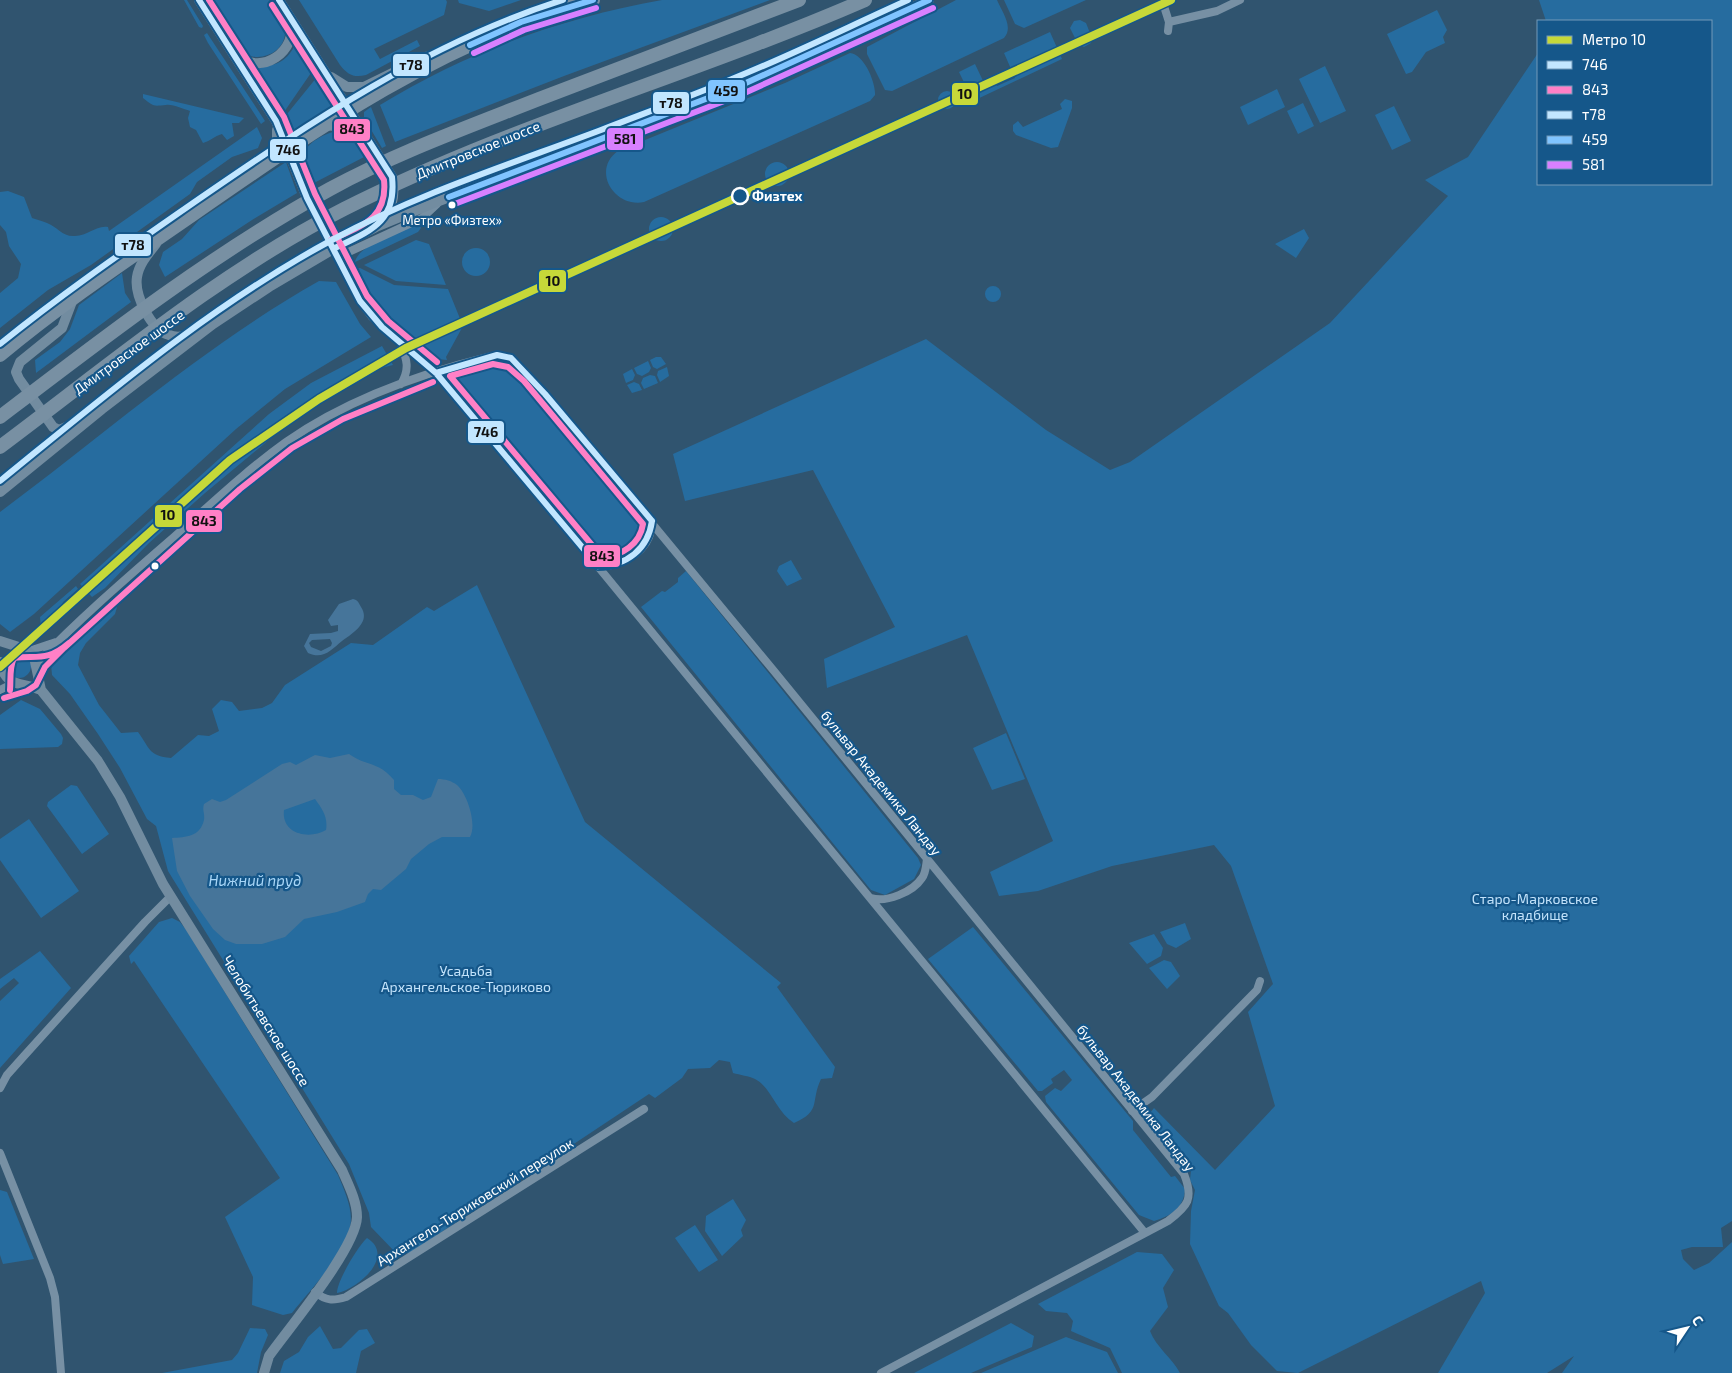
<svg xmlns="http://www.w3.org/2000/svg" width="1732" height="1373" font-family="'Exo 2',sans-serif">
	<rect width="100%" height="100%" fill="#30546f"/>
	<path fill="#266c9f" d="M184,0H187L203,26L202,28L199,27Z
		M207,0H269C275,8 283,18 285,28C288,54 255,66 238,49Z
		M299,0H446L447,2L444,15L374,49L380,59L417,40L420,46L366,75C354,78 348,75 340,65Z
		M458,0H521L489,11L459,3Z
		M662,0H770L564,76L395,142L380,105C467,52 561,18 662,0Z
		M956,0H997C1002,12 1014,27 1004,38L892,91L885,90L867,54V47Z
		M1004,0H1086L1024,28L1015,24Z
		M1539,0H1732V1221L1721,1228L1723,1247H1692L1681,1250L1683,1259L1694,1270L1709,1263L1732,1242V1373H1562L1574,1356L1547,1373H1438L1485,1293L1481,1281L1298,1373L1277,1371L1251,1345L1228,1313L1219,1306L1190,1244L1191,1211L1195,1190L1190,1180L1191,1170L1149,1119L1150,1113L1154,1108L1215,1170L1275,1106L1248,1012L1273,984L1231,866L1214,845L1112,866L1038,891L999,896L990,872L1053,841L967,635L827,688L824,659L895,627L813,470L685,501L673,454L926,339L1046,430L1110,470L1130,462L1330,323L1448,196L1425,180L1468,157L1538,53V184H1711V21H1546Z
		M1437,10L1447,30L1443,37L1445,43L1426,52L1412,72L1406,74L1387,34Z
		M1080,20L1086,23L1092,38L1091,43L1084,47L1078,44L1070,28L1074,21Z
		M1050,32L1062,59L973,101L959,72L975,64L985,85L995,81L997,86L1015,78L1004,53Z
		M207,33L265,121L261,124L208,43L204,35Z
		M296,43L313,70L284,112L280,115L252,70C271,64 285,67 296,43Z
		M850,53C864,54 876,83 875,95L870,101L644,202C614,208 591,170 618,151L785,83Z
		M1325,66L1346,111L1320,123L1299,79Z
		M317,77L334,104L292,132L283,119Z
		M1277,89L1285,107L1248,125L1240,107Z
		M938 100a9 9 0 1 1 18 0a9 9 0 1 1-18 0Z
		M143,94L244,118L239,123H232L234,136L227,140L222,134C214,136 211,141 203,143L196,130L190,127L188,118L190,111C183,109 173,104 166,105C153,106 154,107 143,98Z
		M1065,99L1072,101V108L1058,147L1051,148L1016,135L1013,131V125L1018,121L1023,127L1062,109L1060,104Z
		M1303,103L1314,126L1298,134L1287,111Z
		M1394,106L1411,141L1392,150L1375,115Z
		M371,107L386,146L382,148L364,118V112Z
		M257,127L262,138L258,148L232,157L197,182L190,194L91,265L48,290L0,328V293L18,278L21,264L9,246L6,232L0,225V192L8,191L24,197L32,218C37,220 43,221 47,223C58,227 62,237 75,236C88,236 96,225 108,227L109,231Z
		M337,131L353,136L366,156L312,184C309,179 304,173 302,167C297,148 321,134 337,131Z
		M765 174a12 12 0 1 1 24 0a12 12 0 1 1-24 0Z
		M286,162L297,193L252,220L165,277L159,265L163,252L182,239L199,220Z
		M649 229a12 12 0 1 1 24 0a12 12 0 1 1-24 0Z
		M418,223L421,228L418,232L355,262C358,245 402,231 418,223Z
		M1304,229L1309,238L1296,258L1275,244Z
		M416,240L429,244L446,285L396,281L364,265Z
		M462 262a14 14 0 1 1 28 0a14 14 0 1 1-28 0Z
		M360,268L394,285L448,289L463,326L446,357L447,360L437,359C396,329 377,317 355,269Z
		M122,273L125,293L131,302L36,373L35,360L60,342L70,329L79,305Z
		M319,281L336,282L360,324L371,337L285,389L236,429L34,614L10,632L0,624V512C106,433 204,346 319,281Z
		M985 294a8 8 0 1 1 16 0a8 8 0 1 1-16 0Z
		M382,346L393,365L365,372L331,388L205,493L149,543L105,588L92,597L80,584L269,414L311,383Z
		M656,357H661L666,364L657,369L653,367L650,360Z
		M648,361L651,368L649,372L642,376L637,374L634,368Z
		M499,364L507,366L519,379L521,378L644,520C649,537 631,555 614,560C609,562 604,559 599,558L497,433L457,389L456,379L459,373Z
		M667,367L669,376L660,382L657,375L658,371Z
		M632,369L635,375L633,380L626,383L623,374Z
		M650,375L655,376L658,383L644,389L641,383L643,378Z
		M634,382L639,384L642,390L632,393L627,385Z
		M791,560L802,579L787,586L777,571L779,566Z
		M686,571L918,858L921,865L914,879L885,895L871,890L641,607L662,591L665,592L678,582V578Z
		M477,585L585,822L781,983L777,987L835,1067L832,1078L821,1079C810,1102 822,1111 794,1123C776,1112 771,1087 755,1079C749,1076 740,1075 733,1073L730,1062L719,1060L710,1068L688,1069L682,1078L655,1098L649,1094L416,1249L409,1253L397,1254L371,1227L369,1213L349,1164L168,871L156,826L147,819L120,768L98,734L70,694L52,675L51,664L54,659L112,607H117L115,614L86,643L80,653L78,665L99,705L121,733L138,732C150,748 148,756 171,758L198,735L209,736L219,731L212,709L221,700L232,702L239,711L262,708L272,703L285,685L351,643L373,645L427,607L434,611Z
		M76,586L78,589L63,602L59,614L41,630L40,617Z
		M7 666a12 12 0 1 1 24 0a12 12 0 1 1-24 0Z
		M21,700L40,709L61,734L63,738L62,744L58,747L0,749V715Z
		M1006,733L1025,779L992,790L973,748Z
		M71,785L77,786L109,834L82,854L47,806L48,802Z
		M29,819L79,891L41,918L0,860V839Z
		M172,918L180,922L187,931L338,1175C344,1190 354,1210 350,1227C344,1255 310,1290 292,1313L283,1315L252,1305L253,1277L225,1217L280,1178L134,961L131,964L129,956L159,922Z
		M1185,923L1191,939L1176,948L1167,944L1160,932Z
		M973,927L1133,1121V1130L1171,1177L1175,1176L1185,1189C1184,1208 1171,1216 1154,1221L1139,1215L1046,1102L1045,1096L1055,1088L1061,1091L1072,1080L1064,1070L1051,1079L1053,1083L1042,1091H1038L928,959Z
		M1154,934L1163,948L1161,956L1147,964L1129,943Z
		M40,951L71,988L0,1068V1001L19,983L14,978L0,989V979Z
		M1164,960L1171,962L1180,976L1167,989L1149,968Z
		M0,1190L7,1192L34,1259L3,1264L0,1255Z
		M733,1199L746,1220L741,1230L743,1236L722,1256L705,1231L706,1216Z
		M695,1225L718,1260L699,1272L675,1238Z
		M367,1238C396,1256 358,1289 337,1293C337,1281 358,1246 367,1238Z
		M1137,1252L1162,1254L1174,1270L1163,1288L1168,1307L1150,1331C1156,1347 1172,1358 1180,1373H1122L1110,1348L1071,1331L1073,1321L1067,1313L1046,1311L1038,1304Z
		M1011,1323L1034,1336L1032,1347L971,1373H914Z
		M320,1326L333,1349L341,1348L359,1330L367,1329L375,1343L361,1351L356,1373H280L284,1361L299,1352L308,1337Z
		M250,1328L265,1329L268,1335L261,1352L257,1373H162L232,1360L238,1353Z
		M1066,1337L1107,1352L1118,1373H981Z"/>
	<path fill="#46759a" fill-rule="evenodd" d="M353,599C358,600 358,602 361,607C371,622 353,633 342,641C331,650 323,660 308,653L304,646L310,634L331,633L338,631V625L331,626L328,620L339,604ZM330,639L332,643L331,646L321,651L311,647L309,643L312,640Z
		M349,754C368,767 378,761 394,780V789L401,795H413L423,800L431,797L438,779C445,779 452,781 457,785C468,795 477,825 470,837H442L429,844L411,859L406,869L381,890L373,889L368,894L365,902L337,912L304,919L285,937L262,944H236L225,940L213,929L190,896L177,871L172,838C186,837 200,837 204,820C205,814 202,810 204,804L212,799L220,802L226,800L282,764L290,762L296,765L315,755L330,758ZM315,799C323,810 328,817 326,830C309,840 281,834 284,810Z"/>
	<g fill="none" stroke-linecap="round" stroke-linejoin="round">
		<path stroke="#7790a4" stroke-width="8" d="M1162,0L1169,22L1168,31
			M1169,22L1217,11L1240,0
			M335,248L360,301L372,317L436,373L490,435L1145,1233
			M338,257L422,218L437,204
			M401,384C410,369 407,360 401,344
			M598,566C616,568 642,555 649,537C651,532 651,526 652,521
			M29,651L56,642
			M36,664C77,621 122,582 167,543C206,509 244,472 286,442C345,401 419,374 488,357L497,355L511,358L545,394L774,671L1184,1174C1194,1199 1188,1206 1168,1221L881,1373
			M0,690L14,683
			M871,898C886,903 913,892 922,878C926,873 926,865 927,859
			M0,1088L7,1075L24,1056L145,922L171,896
			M1132,1111L1152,1097L1257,990L1260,981
			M0,1153L50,1278L55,1297L61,1373
			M315,1292C326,1301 333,1301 346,1297L644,1109"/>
		<path stroke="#728ca0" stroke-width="10" d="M199,0L276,121L307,198L335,248
			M279,0L392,177C396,197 392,210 378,225
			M237,55C261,77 298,51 291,21
			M331,77L347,87H364L425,57L446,52
			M325,125L344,127L366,139
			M266,162L277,141V130
			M156,244C148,254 139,264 137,277C134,295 151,330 169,335C179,339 189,335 199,331
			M73,299L62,328L20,362L16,372L19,379L53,427L59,430L82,420
			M0,492L102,409L213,324L269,287L335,248L376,227L439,201L737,87L929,0
			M0,641L25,649L34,657L41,690L98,761L120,797L163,884L342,1170C348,1184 357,1201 357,1217C356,1248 289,1328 269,1356L264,1373
			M0,662C6,689 21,681 41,690"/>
		<path stroke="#7890a3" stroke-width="14" d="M0,355C61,304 127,260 192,215C317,128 445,39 593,0
			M0,417C106,336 212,254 330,189C396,153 468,127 539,99C626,66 712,33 799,0
			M0,447C111,364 220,272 344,209C510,125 695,74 865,0"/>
		<g stroke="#15578a" stroke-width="10">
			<path id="bus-1" d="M199,0L276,121L307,198L360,301L382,327L436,373L598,566
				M279,0L392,177C397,222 370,231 335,248
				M436,373L497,355L511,358L545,394L652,521
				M598,566C627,566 648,549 652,521"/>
		</g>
		<g stroke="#15578a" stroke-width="10">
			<path id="bus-2" d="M209,0L284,117L315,194L367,296L388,321L437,362
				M272,5L384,180C388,219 361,226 331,240
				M493,364L508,367L524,381L643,524C640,544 622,556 602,557L450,376Z
				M10,690C11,680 9,668 14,658C37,655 47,662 69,643
				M4,698L27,691L36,685L45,667L64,648L240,489L292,448L343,419L433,382"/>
		</g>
		<g stroke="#15578a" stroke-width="10">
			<path id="bus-3" d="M0,344C63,293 130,247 196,201C311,122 429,42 563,0
				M0,481C106,395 211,305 332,240C417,194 511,164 601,130C645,113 689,97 732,79C792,55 850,26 908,0"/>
		</g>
		<g stroke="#15578a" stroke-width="10">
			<path id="bus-4" d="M470,45L521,22L593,0
				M449,197L737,87L929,0"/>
		</g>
		<g stroke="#15578a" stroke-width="10">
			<path id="bus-5" d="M474,53L524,30L596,8
				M452,205L740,95L933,8"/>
		</g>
		<use href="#bus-1" stroke="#c2e6ff" stroke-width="6"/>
		<use href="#bus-2" stroke="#ff80c6" stroke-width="6"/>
		<use href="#bus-3" stroke="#c2e6ff" stroke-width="6"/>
		<use href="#bus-4" stroke="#80c4ff" stroke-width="6"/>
		<use href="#bus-5" stroke="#d880ff" stroke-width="6"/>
		<g stroke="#15578a" stroke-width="11">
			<path id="metro-1" d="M0,667L230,460L319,399L406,348L1171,0"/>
		</g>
		<use href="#metro-1" stroke="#c6d839" stroke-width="8"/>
	</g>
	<circle fill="#15578a" stroke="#fff" stroke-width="2.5" cx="740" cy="196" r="8"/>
	<g fill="#fff" stroke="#15578a" stroke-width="2">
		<circle cx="452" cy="205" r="4.5"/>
		<circle cx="155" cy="566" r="4.5"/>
	</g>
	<g text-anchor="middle" stroke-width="4.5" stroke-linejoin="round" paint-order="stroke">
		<g font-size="13" fill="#fff" stroke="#15578a">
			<text x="452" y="225">Метро «Физтех»</text>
		</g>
		<g font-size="14" fill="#fff" stroke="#15578a">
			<text transform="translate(478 150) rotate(-22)" y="5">Дмитровское шоссе</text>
			<text transform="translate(129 352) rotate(-36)" y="5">Дмитровское шоссе</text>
			<text transform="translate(881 783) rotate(51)" y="5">бульвар Академика Ландау</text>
			<text transform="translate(266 1021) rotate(58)" y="5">Челобитьевское шоссе</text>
			<text transform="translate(1136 1098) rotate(52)" y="5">бульвар Академика Ландау</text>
			<text transform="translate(475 1202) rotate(-32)" y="5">Архангело-Тюриковский переулок</text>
		</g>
		<g font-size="14" font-weight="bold" fill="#fff" stroke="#15578a" text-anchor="start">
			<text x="752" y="201">Физтех</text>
		</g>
		<g font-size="14" fill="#c3e3fb" stroke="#15578a">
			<text x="1535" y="904">Старо-Марковское<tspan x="1535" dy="16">кладбище</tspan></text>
			<text x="466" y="976">Усадьба<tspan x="466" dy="16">Архангельское-Тюриково</tspan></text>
		</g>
		<g font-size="15" font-style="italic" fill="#a8d6f7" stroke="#15578a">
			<text x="255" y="886">Нижний пруд</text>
		</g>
	</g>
	<g stroke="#15578a" stroke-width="2">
		<rect x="392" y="53" width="38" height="24" rx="5" fill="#c2e6ff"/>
		<rect x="707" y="79" width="39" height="24" rx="5" fill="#80c4ff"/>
		<rect x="951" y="82" width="28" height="24" rx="5" fill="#c6d839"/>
		<rect x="652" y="91" width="38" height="24" rx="5" fill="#c2e6ff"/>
		<rect x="333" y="118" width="38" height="24" rx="5" fill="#ff80c6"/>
		<rect x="606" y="127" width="38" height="24" rx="5" fill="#d880ff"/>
		<rect x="269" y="138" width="38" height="24" rx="5" fill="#c2e6ff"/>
		<rect x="114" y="233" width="38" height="24" rx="5" fill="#c2e6ff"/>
		<rect x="538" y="269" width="29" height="24" rx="5" fill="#c6d839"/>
		<rect x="467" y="420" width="38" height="24" rx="5" fill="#c2e6ff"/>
		<rect x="154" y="504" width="29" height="24" rx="5" fill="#c6d839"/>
		<rect x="185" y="509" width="38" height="24" rx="5" fill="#ff80c6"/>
		<rect x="583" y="544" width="38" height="24" rx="5" fill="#ff80c6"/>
	</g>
	<g font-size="14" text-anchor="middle" font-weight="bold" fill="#111">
		<text x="411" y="70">т78</text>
		<text x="726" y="96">459</text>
		<text x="965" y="99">10</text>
		<text x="671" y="108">т78</text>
		<text x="352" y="134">843</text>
		<text x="625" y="144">581</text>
		<text x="288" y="155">746</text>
		<text x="133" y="250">т78</text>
		<text x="553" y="286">10</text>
		<text x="486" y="437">746</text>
		<text x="168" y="520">10</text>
		<text x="204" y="526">843</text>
		<text x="602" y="561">843</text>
	</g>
	<rect x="1537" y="20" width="175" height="165" fill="#15578a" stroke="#739ab9"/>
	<rect x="1547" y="36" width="25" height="8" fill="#c6d839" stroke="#739ab9"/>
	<text x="1582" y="45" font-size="15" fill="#ffffff">Метро 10</text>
	<rect x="1547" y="61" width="25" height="8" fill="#c2e6ff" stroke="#739ab9"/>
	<text x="1582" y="70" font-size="15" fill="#ffffff">746</text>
	<rect x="1547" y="86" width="25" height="8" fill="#ff80c6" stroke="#739ab9"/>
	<text x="1582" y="95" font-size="15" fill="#ffffff">843</text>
	<rect x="1547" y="111" width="25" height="8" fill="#c2e6ff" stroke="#739ab9"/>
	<text x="1582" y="120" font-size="15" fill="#ffffff">т78</text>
	<rect x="1547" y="136" width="25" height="8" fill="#80c4ff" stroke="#739ab9"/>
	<text x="1582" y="145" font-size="15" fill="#ffffff">459</text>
	<rect x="1547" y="161" width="25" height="8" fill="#d880ff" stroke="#739ab9"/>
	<text x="1582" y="170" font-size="15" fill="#ffffff">581</text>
	<g transform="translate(1687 1328) rotate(55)" stroke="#15578a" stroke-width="4" paint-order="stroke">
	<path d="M0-4L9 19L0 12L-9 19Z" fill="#ffffff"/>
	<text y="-8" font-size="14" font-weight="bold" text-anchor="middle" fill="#ffffff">С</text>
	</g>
</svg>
